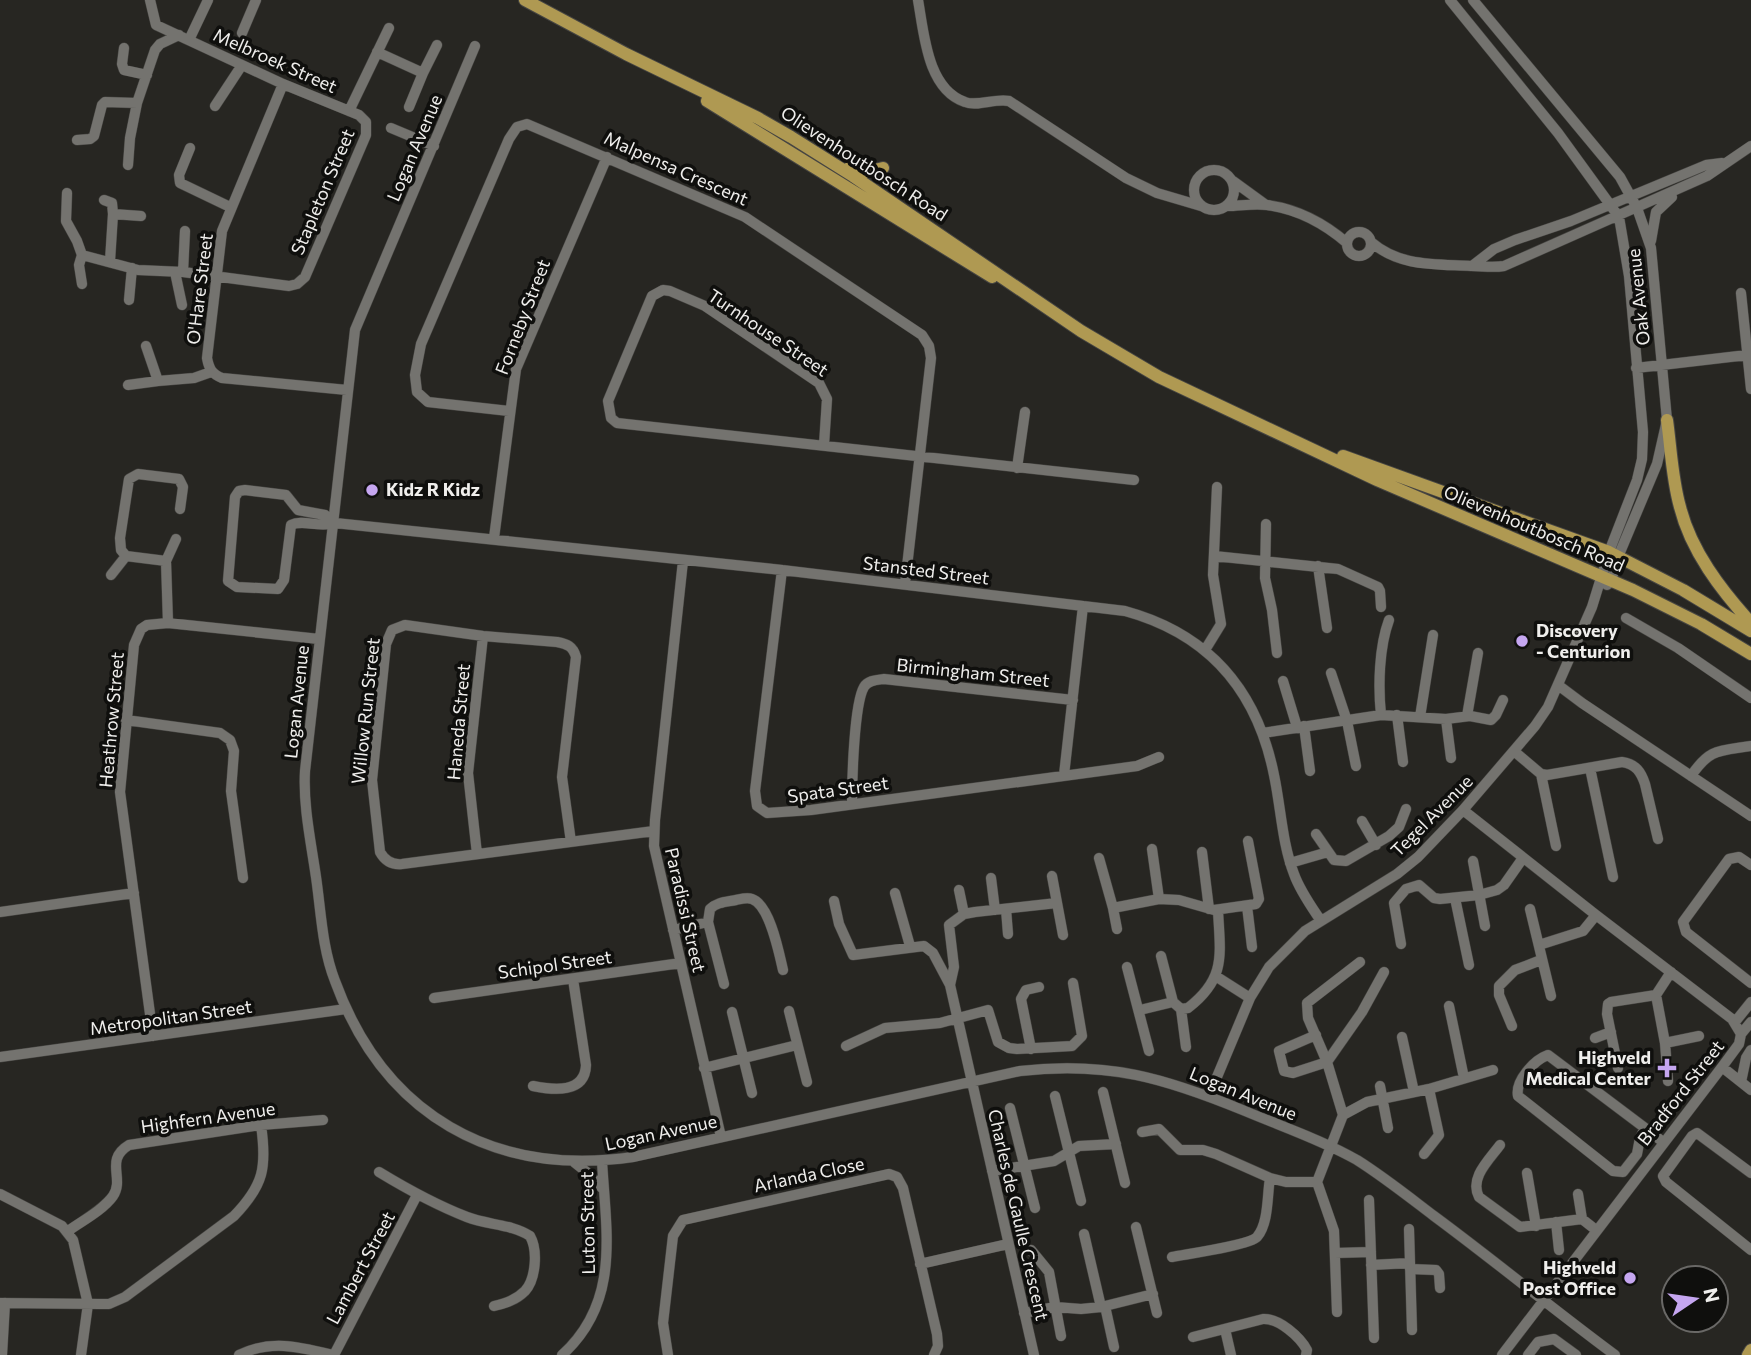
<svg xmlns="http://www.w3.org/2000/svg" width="1751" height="1355" font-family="Commissioner,sans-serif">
	<rect width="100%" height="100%" fill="#272622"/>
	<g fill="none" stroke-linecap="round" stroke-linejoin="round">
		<g stroke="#464542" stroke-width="11">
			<path id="minor" d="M918,0C924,33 927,89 965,102C977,107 995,98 1009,101L1126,178L1157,193L1201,206
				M1473,0L1620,177L1637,208L1651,248L1667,420L1657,464L1618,557L1611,581L1607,585
				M242,33L256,0
				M189,40L208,0
				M475,46L355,330L305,771C303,806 311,842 316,877C321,911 322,948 335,981C384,1115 493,1177 633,1157L1020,1071C1108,1061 1165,1078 1245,1111C1283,1127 1322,1140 1357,1160C1384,1177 1409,1197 1434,1216C1495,1261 1554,1310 1615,1355
				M124,48L122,64L124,70L147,75
				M377,52L423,73L437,45
				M283,84L222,231L207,358C209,369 212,374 222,378L347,390
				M215,106L242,65
				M409,107L423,73
				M349,111L389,28
				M391,128L434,146
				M77,140L90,139L94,136L102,105L105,102L137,103L155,50L160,44L179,35
				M190,148L179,175L180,183L230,207
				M128,165L130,138L137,103
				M1194 190a20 20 0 1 1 40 0a20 20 0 1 1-40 0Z
				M1233,181L1266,205
				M67,193L66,221L77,241L82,255L138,270L183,272L289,286L297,284L305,277L366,135V122L359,115L283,84L156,25L150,0
				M104,200L112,203L113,214
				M1227,206C1240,206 1254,203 1267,205C1297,209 1325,224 1347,243
				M1347 244a12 12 0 1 1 24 0a12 12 0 1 1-24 0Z
				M1651,241L1656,212L1672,197
				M1371,242C1400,267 1435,264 1471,266C1483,266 1492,268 1504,266L1707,176L1751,146
				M82,255L79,265L82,284
				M110,261L113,214L141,216
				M1472,266L1494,249L1515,240L1571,221L1706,165L1722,163
				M175,272L182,305
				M183,272L185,231
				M1741,293L1751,389
				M129,300L132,268
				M1636,368L1747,355
				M158,381L194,378L211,372
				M128,385L158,381L146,346
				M509,411L428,402L417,392L415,375L421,344L509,139L517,127L527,124L745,217L922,335L929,346L931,358L905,584
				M824,445L827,399L819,383L705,306L670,291L663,290L652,296L608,401L611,418L617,423L1134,480
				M1017,468L1025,412
				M335,523L325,515L298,510L286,495L245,490L239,491L235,497L228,581L237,587L278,589L284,580L291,525C303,519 318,528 335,523L782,570L1125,611C1209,634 1257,690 1274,775C1281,808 1282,843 1294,874C1300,891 1311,906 1321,921
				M1266,524L1265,578L1272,610L1277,653
				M494,538L516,369L607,157
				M1214,556L1338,569L1378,587L1380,591L1381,607
				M166,561L126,556L121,550L120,538L129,479L138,474L179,479L183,487L180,509
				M683,561L655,820L654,846L721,1137
				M1318,566L1327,628
				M782,570L755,791L757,806L767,813L811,810L1137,766L1159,757
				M111,575L126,556
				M1626,618L1678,648L1751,698
				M168,623L166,561L176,539
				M1205,650L1221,624L1213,575L1217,487
				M1331,673L1347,721L1356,766
				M1283,681L1297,727
				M1558,685L1582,703L1751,816
				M1381,715C1378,686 1379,647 1389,620
				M1397,715L1403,762
				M1467,716L1478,653
				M1420,717L1433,635
				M1446,719L1451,758
				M126,720L220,733L230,740L234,751L231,791L243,878
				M1304,726L1310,771
				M1263,733L1381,715L1446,719L1470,716L1491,720L1496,715L1503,700
				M1515,752L1541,774L1547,775L1622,762C1636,764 1641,772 1645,784L1658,839
				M1590,768L1613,877
				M1541,774L1556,846
				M1064,775L1083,606
				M1691,776C1710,748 1719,751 1751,746
				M852,804C852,781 854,704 864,687C868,680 877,680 884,679L1073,700
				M1463,810L1596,915L1732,1019L1741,1034L1739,1044L1722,1067L1502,1355
				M1362,821L1376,845
				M1316,834L1334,860L1346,861L1389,836L1399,827L1406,809
				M571,842L562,777L576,657C573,646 567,644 557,642L483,636L405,625L392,630L386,644L372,780L380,852C385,861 392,865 402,864L654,831
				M1152,849L1159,899
				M1202,852L1209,909
				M477,854L468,773L483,636
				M1099,858L1113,908L1117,929
				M1473,861L1485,926
				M1290,863L1328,852
				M1751,865L1739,857L1729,859L1683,922L1686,932L1751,983
				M1052,876L1063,935
				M991,878L995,910
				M959,890L964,914
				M895,893L910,946
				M1455,898L1469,965
				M834,901L839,924L853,955L924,946L933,953L950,985L1034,1355
				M1247,906L1252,947
				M1113,908L1159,899L1179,900L1214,910L1256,904L1259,899L1248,841
				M1006,909L1008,934
				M1530,909L1551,996
				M0,912L134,893
				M708,922L724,984
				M673,930L708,922L710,909C717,902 726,902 736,900C741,899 747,897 752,899C770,905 779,953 783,970
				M1401,944L1394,903L1406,889L1419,885L1434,898L1440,899L1479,895L1497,890L1504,885L1523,858
				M1539,945L1583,931L1596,915
				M1161,956L1173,1002L1181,1009L1188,1008C1227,978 1220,954 1218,910
				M1127,967L1149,1051
				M1217,977L1250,998
				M950,985L954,967L949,925L964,914L975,912L1057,903
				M1656,995L1671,972
				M434,998L681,963
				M1449,1006L1464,1078
				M1181,1009L1186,1047
				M1140,1010L1173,1002
				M789,1011L807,1082
				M732,1012L752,1093
				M1735,1022L1751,1002
				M1512,1026L1499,995V986L1515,970L1541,960
				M1741,1034L1751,1022
				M1316,1035L1279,1051L1284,1071L1293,1073L1327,1062L1362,1012L1384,972
				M153,1036L120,792L134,645L141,629L147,625L168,623L319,639
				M1402,1037L1414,1092
				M1595,1038L1611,1032
				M1665,1043L1699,1036
				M846,1046L885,1028L940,1023L988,1010L998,1042L1009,1048L1017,1049L1072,1046L1082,1036L1073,983
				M1031,1049L1021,999L1026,990L1039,987
				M1548,1055L1645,1128L1640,1138L1637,1154L1623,1172L1613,1171L1518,1096C1515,1081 1534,1060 1548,1055Z
				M0,1057L346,1009
				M1722,1067L1751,1090
				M704,1068L797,1045
				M1618,1068L1607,1014L1608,1004L1611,1002L1656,995L1665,1043L1668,1081
				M1741,1082L1746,1058L1751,1050
				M533,1086C553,1090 585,1094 586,1065L573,979
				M1380,1086L1388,1128
				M1103,1092L1125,1183
				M1055,1096L1081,1201
				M1209,1096L1250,998L1269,967L1305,931L1397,874L1418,857L1463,810L1535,726L1548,707L1592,607L1609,552L1637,480L1642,459L1643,432L1629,276L1619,217L1558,133L1450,0
				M1010,1108L1035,1208
				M1343,1115L1327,1062L1308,1018L1307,1003L1360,962
				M1645,1128L1663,1142
				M1142,1132L1159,1129L1180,1150H1203L1216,1154L1270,1178C1267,1195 1269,1223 1257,1237C1250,1245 1187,1254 1172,1257
				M1500,1145C1489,1160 1469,1178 1479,1197L1520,1227L1582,1219L1596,1230
				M1424,1154L1439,1135L1429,1089
				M574,1162L589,1174L604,1190
				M992,1171L1054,1161L1079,1146L1116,1144
				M379,1172C407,1189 436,1205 467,1217C487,1225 512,1224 530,1236C538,1250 536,1279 525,1291C516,1300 506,1303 494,1306
				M1527,1173L1536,1226
				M1751,1173L1697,1133L1692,1136L1663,1176L1666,1182L1751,1250
				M1270,1178L1286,1182H1317
				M0,1194L62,1226L73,1240L88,1304L81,1355
				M1578,1194L1582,1219
				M1369,1200L1374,1338
				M1556,1222L1559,1250
				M1136,1227L1157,1313
				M1409,1229L1412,1330
				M68,1231C82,1221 103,1210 113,1196C125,1178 104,1160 129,1145L261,1125L323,1120
				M1084,1234L1101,1307
				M1031,1250L1049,1272L1061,1336
				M1335,1253L1371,1252
				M920,1264L1008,1244
				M1371,1265L1410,1263
				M1410,1269L1436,1270L1439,1274L1440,1288
				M0,1303L100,1304H109L125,1297L234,1216C264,1185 267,1167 261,1125
				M1105,1306L1114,1347
				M1337,1312L1334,1231L1317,1182L1343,1115L1367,1102L1429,1089L1493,1070
				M1024,1313L1055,1307L1081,1309L1101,1307L1153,1294
				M1225,1329L1231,1355
				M1193,1337L1263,1319C1279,1318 1300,1337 1307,1350L1306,1355
				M2,1355L5,1303
				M239,1355C271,1339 300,1347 333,1355
				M334,1355L417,1195
				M562,1355C621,1302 606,1232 602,1161
				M668,1355L663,1323L673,1236L683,1220L889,1174L897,1177L903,1188L937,1334L938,1346L934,1355
				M1528,1355L1538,1342L1554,1339L1576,1355"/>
		</g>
		<g stroke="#464542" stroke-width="14">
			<path id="major" d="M525,0L626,54L758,118L791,137L853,176L1081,331L1159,377L1377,480L1633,590L1701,624L1751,654
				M707,101L992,277
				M849,168L863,173L883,168
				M1667,420C1671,449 1672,479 1680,507C1691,551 1721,590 1751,623
				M1343,456L1609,552L1683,590L1751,631
				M1748,1355L1751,1350"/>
		</g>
		<use href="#minor" stroke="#74736f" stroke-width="10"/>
		<use href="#major" stroke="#af9952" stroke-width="12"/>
	</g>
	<g fill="#c5a6f0" stroke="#0f0f0d" stroke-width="2.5">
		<circle cx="372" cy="490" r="7"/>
		<circle cx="1522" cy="641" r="7"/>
		<path d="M1663.5 1057.5h7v7h7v7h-7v7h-7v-7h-7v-7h7z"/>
		<circle cx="1630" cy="1278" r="7"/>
	</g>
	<g text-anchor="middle" stroke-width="7" stroke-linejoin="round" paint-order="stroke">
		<g font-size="18" fill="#efeeec" stroke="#0f0f0d">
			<text transform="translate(275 61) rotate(24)" y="6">Melbroek Street</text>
			<text transform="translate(415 148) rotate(-67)" y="6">Logan Avenue</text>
			<text transform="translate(864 164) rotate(33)" y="6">Olievenhoutbosch Road</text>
			<text transform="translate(676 169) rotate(24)" y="6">Malpensa Crescent</text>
			<text transform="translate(323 192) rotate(-67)" y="6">Stapleton Street</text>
			<text transform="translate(200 289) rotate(-83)" y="6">O'Hare Street</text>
			<text transform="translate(1639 297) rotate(-96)" y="6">Oak Avenue</text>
			<text transform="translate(523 317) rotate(-69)" y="6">Forneby Street</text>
			<text transform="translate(768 333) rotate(34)" y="6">Turnhouse Street</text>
			<text transform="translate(1534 529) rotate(23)" y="6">Olievenhoutbosch Road</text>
			<text transform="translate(926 571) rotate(7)" y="6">Stansted Street</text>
			<text transform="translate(973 673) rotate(6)" y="6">Birmingham Street</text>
			<text transform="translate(297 702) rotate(-84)" y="6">Logan Avenue</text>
			<text transform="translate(366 711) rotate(-84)" y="6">Willow Run Street</text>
			<text transform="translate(112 720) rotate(-85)" y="6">Heathrow Street</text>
			<text transform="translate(459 722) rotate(-85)" y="6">Haneda Street</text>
			<text transform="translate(838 790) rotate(-8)" y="6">Spata Street</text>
			<text transform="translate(1432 816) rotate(-45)" y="6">Tegel Avenue</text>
			<text transform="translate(685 910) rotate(77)" y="6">Paradissi Street</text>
			<text transform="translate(555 965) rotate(-8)" y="6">Schipol Street</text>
			<text transform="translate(171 1018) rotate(-8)" y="6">Metropolitan Street</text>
			<text transform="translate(1681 1093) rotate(-52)" y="6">Bradford Street</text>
			<text transform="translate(1243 1094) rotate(22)" y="6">Logan Avenue</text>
			<text transform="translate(208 1118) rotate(-8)" y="6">Highfern Avenue</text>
			<text transform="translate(661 1133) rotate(-12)" y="6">Logan Avenue</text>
			<text transform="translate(809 1175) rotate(-12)" y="6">Arlanda Close</text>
			<text transform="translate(1018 1215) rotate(77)" y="6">Charles de Gaulle Crescent</text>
			<text transform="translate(588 1223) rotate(-91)" y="6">Luton Street</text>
			<text transform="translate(361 1268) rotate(-62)" y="6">Lambert Street</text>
		</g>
		<g font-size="18" font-weight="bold" fill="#efeeec" stroke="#0f0f0d" text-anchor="start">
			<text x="386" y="496">Kidz R Kidz</text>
			<text x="1536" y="637">Discovery<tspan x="1536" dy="21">- Centurion</tspan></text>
			<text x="1651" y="1064" text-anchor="end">Highveld<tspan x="1651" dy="21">Medical Center</tspan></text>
			<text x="1616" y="1274" text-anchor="end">Highveld<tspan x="1616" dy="21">Post Office</tspan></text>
		</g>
	</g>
	<g transform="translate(1695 1299) rotate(77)"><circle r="33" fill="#0f0f0d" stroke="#696866" stroke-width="2"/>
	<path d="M0-5L12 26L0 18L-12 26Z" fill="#c5a6f0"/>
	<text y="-10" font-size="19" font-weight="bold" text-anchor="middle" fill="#efeeec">N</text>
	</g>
</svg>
